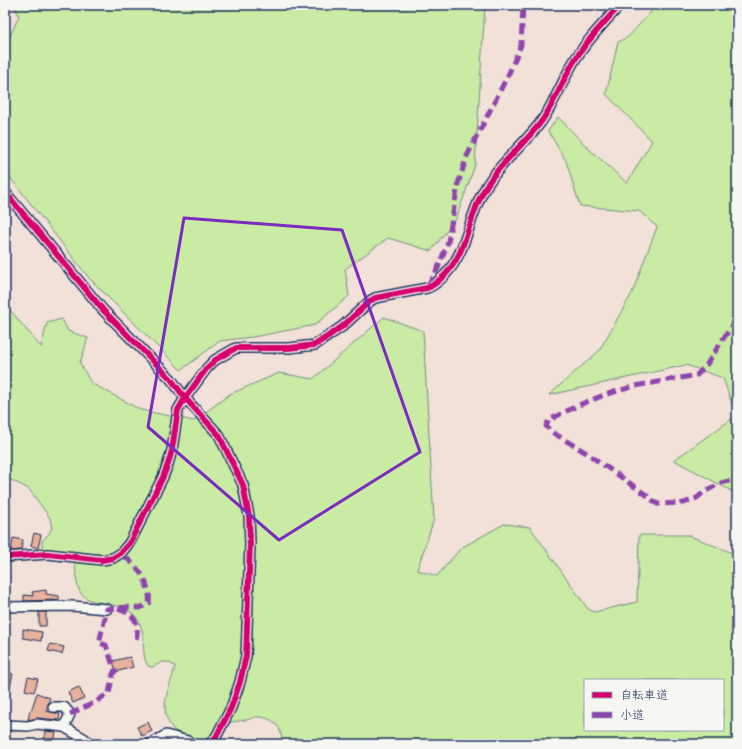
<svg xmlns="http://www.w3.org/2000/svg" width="742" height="749" font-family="Caveat,'Klee One',sans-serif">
	<rect width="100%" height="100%" fill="#f2e1d8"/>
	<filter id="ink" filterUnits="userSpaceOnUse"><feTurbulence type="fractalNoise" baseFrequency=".025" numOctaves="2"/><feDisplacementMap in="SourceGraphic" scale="8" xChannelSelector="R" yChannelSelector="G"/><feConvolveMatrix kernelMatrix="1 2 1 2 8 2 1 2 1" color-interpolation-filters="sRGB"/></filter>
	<g filter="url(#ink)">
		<path fill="#c9eba4" stroke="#728d81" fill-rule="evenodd" d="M14,5H485L475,165L456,219L431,251L388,238L345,269L349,296L315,325L259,336L220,341L181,370L89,278L5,171V47L19,16Z
			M649,5H737V494L674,460L736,416L723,378L686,365L549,395L599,351L632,293L657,227L639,211L580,206L566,161L548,131L558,117L587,147L627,183L652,141L606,94L618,42L628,37L651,12Z
			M5,304L41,347L47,323L62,319L68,331L88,338L80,363L91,383L141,410L194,421L230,394L279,373L313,379L384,317L423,331L434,519L417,570L437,576L461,548L504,524L530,527L588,609L594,612L637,602L639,535H688L737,555V744H282C282,729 276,718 259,717C255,716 249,720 245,720C241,721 236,721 232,722C220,725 210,734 203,744H189C186,741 184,737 181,734C178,732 175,731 173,729C156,707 171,688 175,666C162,659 164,662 152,667L148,666C140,654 147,636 139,622C126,596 87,610 79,590C76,582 76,569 74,560L50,552L42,548V541L48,535L52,528L50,518L29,489L5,477ZM585,680H723V730H585Z"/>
		<path fill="#e8b19c" stroke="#1b2f5e" d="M34,533L41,535L38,548L31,546Z
			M13,538L23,540L21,550L11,551Z
			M46,590V594L59,596V600L24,601V595L33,596L32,592Z
			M39,612H46V626H39Z
			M23,629L42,632L41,641L23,638Z
			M50,644L64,647L62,654L48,651Z
			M130,657L133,667L116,672L113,661Z
			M5,672L13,674L8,696H5Z
			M28,677L38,679L34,692L25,690Z
			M79,687L84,698L73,703L68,692Z
			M37,693L50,698L46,711L60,714L59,720L37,718L28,720L30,710L31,711Z
			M148,722L152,731L142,736L137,727Z
			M46,731L56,732L54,744H43Z"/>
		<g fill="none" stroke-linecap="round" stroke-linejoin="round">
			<g stroke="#1b2f5e" stroke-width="12">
				<path id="minor" d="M5,192L103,310L171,379L185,398L219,435L243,485L249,516L250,544L246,656L240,682L231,708L216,737L210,744
					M5,557L48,554L102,560L113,558L121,553L130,542L163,477L168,464L172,450L178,410L185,398L207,368L215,360L236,348H289L315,345L343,326L370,301L375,298L427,288C434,286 438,281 444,276C467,252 467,223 482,194C496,166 522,147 541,122C554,104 562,82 573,63C585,42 604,23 620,5
					M5,607L72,606L107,609
					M53,707H64L70,714L64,727
					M5,725L28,726L37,724L64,727L85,739L89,744
					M150,744L166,735L188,741L192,744"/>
			</g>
			<use href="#minor" stroke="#f6f6f2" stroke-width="9"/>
			<path stroke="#8e44ad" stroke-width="5" stroke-dasharray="10 5" stroke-linecap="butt" d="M428,286L438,268L448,242L458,184L467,156L509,73L521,45L523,5
				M737,320L725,336L707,364L697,375L635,386L604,395L579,405L549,420L546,426L550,431L585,452L648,496L657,504L684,503L697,498L704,492L721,483L737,479
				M118,609C135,614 140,623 136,640
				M70,714L94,703L109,693L113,674L115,671L106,645L99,643L107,609L127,607L140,608L149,603C150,598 149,595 148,590C144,572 134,565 121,553"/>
			<g stroke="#f6f6f2" stroke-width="8">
				<path id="cycleway" d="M5,192L103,310L171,379L185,398L219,435L243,485L249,516L250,544L246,656L240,682L231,708L216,737L210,744
					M5,557L48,554L102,560L113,558L121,553L130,542L163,477L168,464L172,450L178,410L185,398L207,368L215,360L236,348H289L315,345L343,326L370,301L375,298L427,288C434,286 438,281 444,276C467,252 467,223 482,194C496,166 522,147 541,122C554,104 562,82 573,63C585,42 604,23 620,5"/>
			</g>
			<use href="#cycleway" stroke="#d6006c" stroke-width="6"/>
		</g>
	</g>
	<path fill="none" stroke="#7b2cbf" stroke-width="3" stroke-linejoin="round" d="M184,218L342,230L420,452L279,540L148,427Z"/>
	<rect width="742" height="749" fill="none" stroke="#f6f6f2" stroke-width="20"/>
	<rect x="10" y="10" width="722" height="729" fill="none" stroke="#1b2f5e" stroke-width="1.5" filter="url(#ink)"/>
	<rect x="584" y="679" width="140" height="52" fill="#f6f6f2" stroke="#9ea6b7"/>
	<rect x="592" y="692" width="20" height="6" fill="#d6006c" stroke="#9ea6b7"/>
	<text x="620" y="699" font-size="12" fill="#1b2f5e">自転車道</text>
	<rect x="592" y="712" width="20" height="6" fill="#8e44ad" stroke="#9ea6b7"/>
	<text x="620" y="719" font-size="12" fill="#1b2f5e">小道</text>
</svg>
